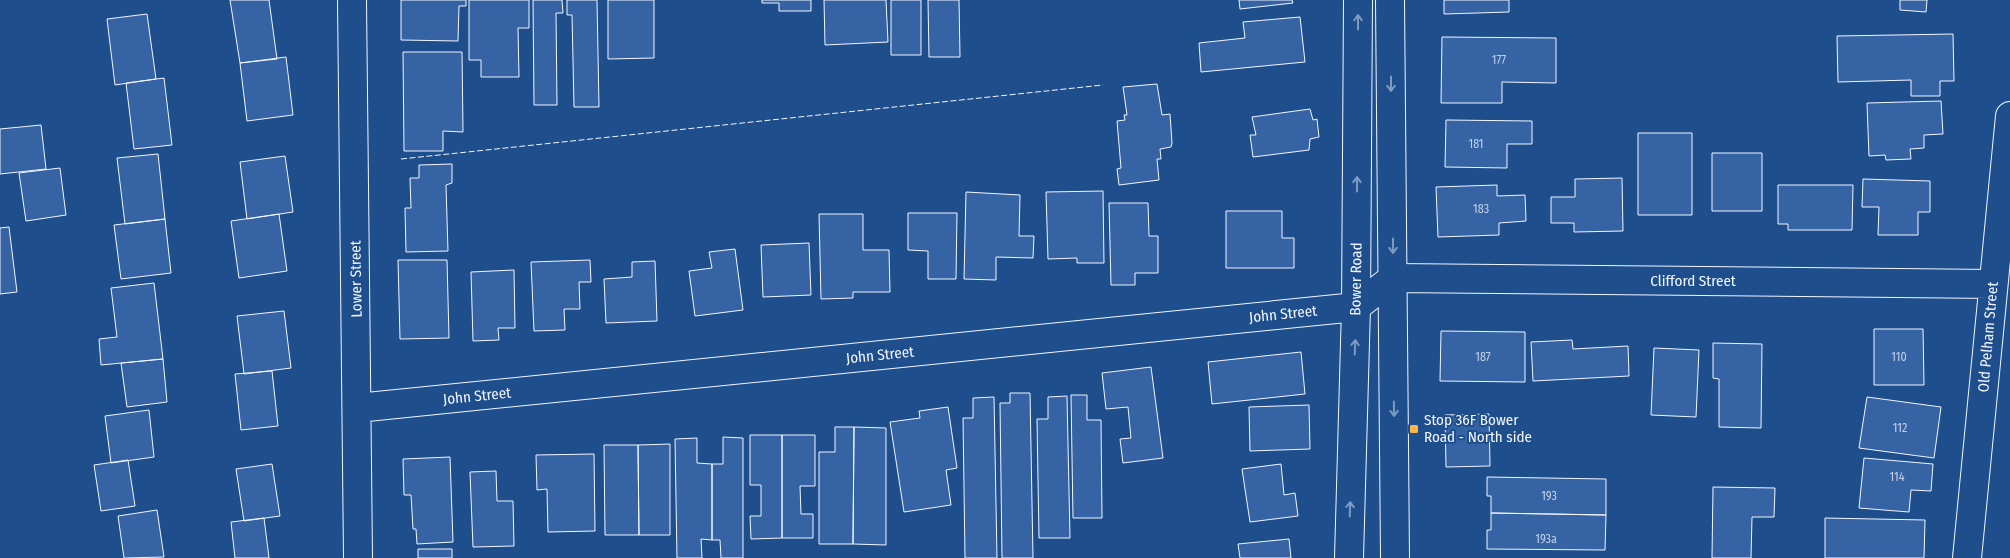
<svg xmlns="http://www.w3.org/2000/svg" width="2010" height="558" font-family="'Fira Sans Condensed',sans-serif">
	<rect width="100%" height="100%" fill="#1f4e8c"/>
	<path fill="#3563a3" stroke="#f2f6ff" d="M230,0H269L277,59L240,63Z
		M401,0H466V6H459L458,41L401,40Z
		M469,0H529V28H518L519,77H481V60H469Z
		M533,0H562L563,13H556L557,105H534Z
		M567,0H597L599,107H574L572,15H567Z
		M608,0H654V58L608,59Z
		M762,0H811V11H779V3H762Z
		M824,0H886L888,42L825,45Z
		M891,0H921V55H891Z
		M928,0H959L960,57H929Z
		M1239,0H1292L1293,3L1240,9Z
		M1444,0H1509V12L1444,14Z
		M1900,0H1927L1926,12L1900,10Z
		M147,14L156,79L115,85L107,19Z
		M1300,17L1305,62L1201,72L1199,43L1245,38L1243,22Z
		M1953,34L1954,81H1940V96H1911V80L1838,82L1837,36Z
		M1442,37L1556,38V83L1502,82V103H1441Z
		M403,52H462L463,132L443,131V151H404Z
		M286,57L293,115L247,121L240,63Z
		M164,78L172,145L134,149L126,83Z
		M1157,84L1162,115L1170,114L1172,143L1171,147L1160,149L1161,159H1157L1159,180L1119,185L1117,169L1121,168L1117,121L1125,120L1124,115H1127L1123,87Z
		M1941,101L1943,134L1924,135V148L1910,149L1911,159L1886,160L1885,155L1869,156L1867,103Z
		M1310,109L1313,120L1317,119L1319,137L1310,139L1309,150L1253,157L1250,135H1256L1252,117Z
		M1446,120L1532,121V144H1507V168L1445,167Z
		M41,125L46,169L0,174V129Z
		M1638,133H1692V215H1638Z
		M1712,153H1762V211H1712Z
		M158,154L165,219L125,224L117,158Z
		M285,156L293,212L247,219L240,162Z
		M452,164V183L446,185L448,251L406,252L405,208H411L410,178H419V165Z
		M60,168L66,215L26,221L19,173Z
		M1622,178L1623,231L1574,232V223H1551V197H1575V179Z
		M1863,179L1930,181V212H1918V235H1878L1879,207H1862Z
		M1497,185V196L1525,195L1526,221L1499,223V235L1438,237L1436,187Z
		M1778,185H1853L1852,230H1788V224H1778Z
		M1103,191L1104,263H1077V258L1048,259L1046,192Z
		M966,192L1020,195L1019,236H1034L1033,258L996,257V280L964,279Z
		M1109,203H1148L1149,236H1158V273H1135V285H1111Z
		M1226,211H1282V238H1294V268H1226Z
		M908,213H957L956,279H928V251L908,250Z
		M279,214L287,271L239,278L231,221Z
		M819,214H863V250H889L890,292H853V298L821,299Z
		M165,219L171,273L121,279L114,225Z
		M9,227L17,292L0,294V228Z
		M809,243L811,295L763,297L761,245Z
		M735,249L743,310L695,316L689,271L712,268L709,252Z
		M398,260H447L449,338L400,339Z
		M590,260L591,282H579L580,309H564L565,330L534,331L531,262Z
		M655,261L657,321L606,323L604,279L632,277V262Z
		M514,270L515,328H498L499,340L473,341L471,272Z
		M154,283L163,359L101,365L99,339L117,337L111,288Z
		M284,311L291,368L244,374L237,316Z
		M1874,329H1923L1924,385H1874Z
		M1441,331L1525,332V382L1440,381Z
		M1572,340L1573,349L1628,346L1629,376L1533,381L1531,342Z
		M1713,343L1762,344L1761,428L1719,427V379L1713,378Z
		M1654,348L1699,350L1696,417L1651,415Z
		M1301,352L1305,394L1212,404L1208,362Z
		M163,359L167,402L127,407L121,363Z
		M1151,367L1163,458L1123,463L1120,439L1131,438L1128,407L1106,409L1102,373Z
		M272,371L278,426L241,430L235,374Z
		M1010,393H1030L1033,558H1002L1000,403H1010Z
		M1071,395H1087V420H1101L1102,518H1073Z
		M1067,396L1070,538H1039L1037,419H1048V397Z
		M994,397L997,558H965L963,418H973V398Z
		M1867,397L1941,407L1934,458L1859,448Z
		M1309,405L1310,449L1250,451L1249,407Z
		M948,407L957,468L946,470L951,505L904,512L890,422L920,418L919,411Z
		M149,410L154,457L111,463L105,416Z
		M1489,414L1490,466L1446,467L1445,415Z
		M835,427H854L853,544H819V452H835Z
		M854,427L886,428V545L853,544Z
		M750,435H782V538L751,539L750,516H761V485H750Z
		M782,435H815V486H800L801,514H813V538H782Z
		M723,437L743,438V558H721L720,540H712V464H723Z
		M697,438V463L712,464V540L701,539L702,558H677L675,439Z
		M670,444V535H639L638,445Z
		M604,445H638L639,535H605Z
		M594,454L595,531L548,532L547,489L537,490L536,455Z
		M450,457L453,542L417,544L416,529H413L411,495H404L403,459Z
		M1864,458L1933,464L1931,491L1911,490L1909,512L1859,508Z
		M128,460L135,506L101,511L94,465Z
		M272,464L280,516L244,521L236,469Z
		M1281,464L1284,495L1295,493L1298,516L1250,522L1242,469Z
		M496,471L497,501H513L514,546L473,547L470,472Z
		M1487,477L1606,479V515L1491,513V496H1487Z
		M1713,487L1775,488L1774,517H1752L1751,558H1712Z
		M157,510L164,557L124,558L118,516Z
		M1491,513L1606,515L1605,550L1487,549V530H1491Z
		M264,518L269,558H235L231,522Z
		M1825,518L1925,520L1924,558H1825Z
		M1289,539L1291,558H1240L1238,544Z
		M418,549H452V558H418Z"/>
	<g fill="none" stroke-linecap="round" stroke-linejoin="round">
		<g stroke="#f2f6ff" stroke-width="30">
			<path id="minor" d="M352,0L358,558
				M357,408L1356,307L1393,278L1993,284
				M1967,558L2010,116"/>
		</g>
		<g stroke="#f2f6ff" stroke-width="30">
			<path id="major" d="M1390,0L1395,558
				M1349,558L1356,307L1358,0"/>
		</g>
		<use href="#minor" stroke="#1f4e8c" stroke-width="28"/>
		<use href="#major" stroke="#1f4e8c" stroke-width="28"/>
		<path stroke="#f2f6ff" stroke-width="1" stroke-dasharray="6 2.5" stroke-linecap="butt" d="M401,159L1103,85"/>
	</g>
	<defs><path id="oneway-shaft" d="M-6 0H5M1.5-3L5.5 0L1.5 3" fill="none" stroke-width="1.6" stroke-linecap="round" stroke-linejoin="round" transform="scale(1.25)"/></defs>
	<g stroke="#7e9ac0">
		<use href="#oneway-shaft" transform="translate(1358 22) rotate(-90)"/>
		<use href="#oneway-shaft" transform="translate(1391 84) rotate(90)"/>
		<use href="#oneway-shaft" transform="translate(1357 184) rotate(-90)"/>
		<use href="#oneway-shaft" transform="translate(1393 246) rotate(90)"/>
		<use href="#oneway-shaft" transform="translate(1355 347) rotate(-88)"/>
		<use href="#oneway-shaft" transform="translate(1394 409) rotate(89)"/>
		<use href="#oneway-shaft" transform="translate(1350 509) rotate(-88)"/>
	</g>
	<rect fill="#ffb74d" stroke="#1f4e8c" stroke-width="2" x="1409" y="424" width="10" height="10" rx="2.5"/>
	<g text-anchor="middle" stroke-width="4" stroke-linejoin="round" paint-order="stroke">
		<g font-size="12" fill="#c3d1e8">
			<text x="1499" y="64">177</text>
			<text x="1476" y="148">181</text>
			<text x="1481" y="213">183</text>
			<text x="1483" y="361">187</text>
			<text x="1899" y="361">110</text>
			<text x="1900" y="432">112</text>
			<text x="1897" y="481">114</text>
			<text x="1549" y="500">193</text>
			<text x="1546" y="543">193a</text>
		</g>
		<g font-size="15" fill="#f2f6ff" stroke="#1f4e8c">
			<text transform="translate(356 279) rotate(-91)" y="5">Lower Street</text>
			<text transform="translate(1356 279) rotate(-89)" y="5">Bower Road</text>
			<text x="1693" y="286">Clifford Street</text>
			<text transform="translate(1283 314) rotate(-6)" y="5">John Street</text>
			<text transform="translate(1988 337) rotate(-85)" y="5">Old Pelham Street</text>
			<text transform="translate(880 355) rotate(-6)" y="5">John Street</text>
			<text transform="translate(477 396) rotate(-6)" y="5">John Street</text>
		</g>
		<g font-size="15" fill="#f2f6ff" stroke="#1f4e8c" text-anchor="start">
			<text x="1424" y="425">Stop 36F Bower<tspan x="1424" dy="17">Road - North side</tspan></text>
		</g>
	</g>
</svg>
